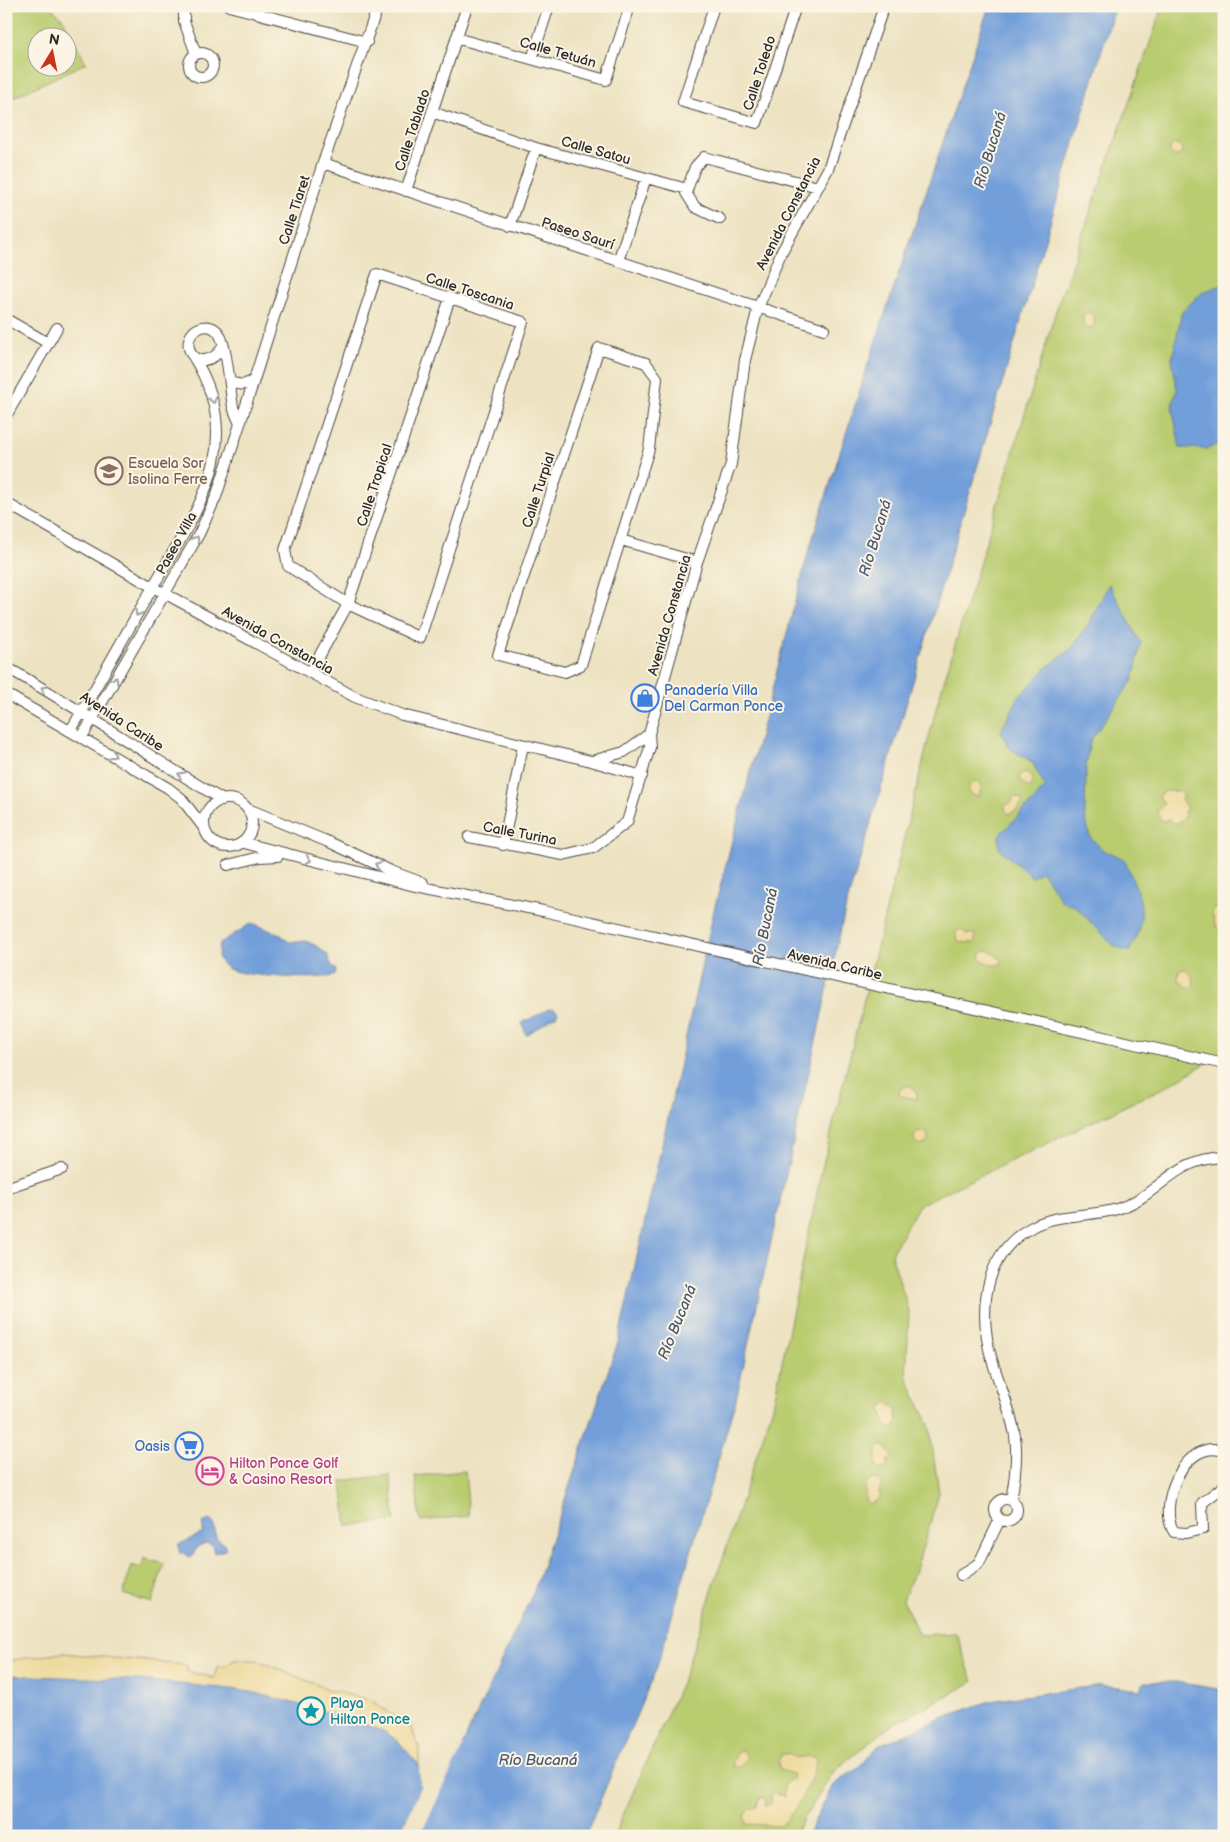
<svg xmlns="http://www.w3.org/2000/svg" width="1230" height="1842" font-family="'Balsamiq Sans',sans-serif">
	<rect width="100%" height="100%" fill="#fcf5e5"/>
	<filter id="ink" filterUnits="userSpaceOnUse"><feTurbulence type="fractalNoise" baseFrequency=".02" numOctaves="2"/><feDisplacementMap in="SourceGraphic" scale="10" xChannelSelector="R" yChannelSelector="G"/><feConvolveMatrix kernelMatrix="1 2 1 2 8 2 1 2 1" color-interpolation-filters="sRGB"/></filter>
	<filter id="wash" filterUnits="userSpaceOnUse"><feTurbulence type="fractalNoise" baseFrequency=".0096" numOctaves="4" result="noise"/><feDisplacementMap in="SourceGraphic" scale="20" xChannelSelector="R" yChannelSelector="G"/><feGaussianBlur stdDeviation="1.12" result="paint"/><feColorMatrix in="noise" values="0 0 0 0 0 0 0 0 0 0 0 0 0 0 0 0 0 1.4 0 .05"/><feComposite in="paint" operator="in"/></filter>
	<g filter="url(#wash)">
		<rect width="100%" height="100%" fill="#ede2c1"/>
		<path fill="#b9cc70" stroke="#727c4e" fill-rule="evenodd" d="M6,6H50L63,19L86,63L6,101ZM38,38H68V68H38Z
			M1163,6H1224V1059L1215,1058L1167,1086L919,1205L891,1254L909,1311L906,1376L929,1424L939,1493L918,1563L903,1600L919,1635L956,1633L973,1682L893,1724L834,1771L793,1836H614L684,1676L773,1406L822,1169L938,701L1058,304Z
			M465,1471L469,1516L420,1521L415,1476Z
			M390,1475L395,1520L347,1526L342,1481Z
			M144,1558L164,1564L152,1603L123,1594L132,1565L141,1568Z"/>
		<path fill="#eeda9e" stroke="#8c8264" d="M1170 150a6 6 0 1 1 12 0a6 6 0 1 1-12 0Z
			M1088,312C1094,314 1095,320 1094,326L1089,329L1083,324V315Z
			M1026,772L1033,778L1032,785L1028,788L1019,779L1021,774Z
			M974,781L981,783L980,795L977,797L969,793V785Z
			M1163,791H1179L1183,795L1181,800L1187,808L1184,812L1185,817L1178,823H1173L1169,819L1162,821L1157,812L1164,804L1159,796Z
			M1014,797H1019L1023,802L1017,810L1009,814L1005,810V805L1011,803Z
			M1221,907L1224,908L1222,931L1216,927L1212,914L1215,908Z
			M961,929L966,934H975V943L959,942L955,932Z
			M988,950L1002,959L1000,965H991L980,959L981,953Z
			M1183,969C1191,970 1194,979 1194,985L1190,989L1178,980L1179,971Z
			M911,1085L917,1094V1099L900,1096L899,1092L901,1088Z
			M914 1138a7 7 0 1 1 14 0a7 7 0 1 1-14 0Z
			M885,1403H888L897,1409L896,1415L898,1422L893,1428H887L881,1409Z
			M883,1445L892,1454V1458L887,1461L888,1466L882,1470L878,1469L876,1464L877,1449Z
			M872,1479L878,1480L882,1484L879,1493L881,1496L877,1501L869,1504L865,1500V1486Z
			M62,1653L187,1665L186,1671L214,1678L217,1667L226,1666L234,1660H257L329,1690L370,1700L410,1726L419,1747V1772L6,1693V1661Z
			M740,1750L744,1751L747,1757L740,1767H734L732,1761Z
			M788,1753L796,1759L809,1756L817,1758C813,1781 797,1809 781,1826L746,1824L744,1816L750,1809L757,1807L760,1797L765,1798L766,1806L771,1803L770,1796L773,1793L785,1796L784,1785L792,1778L793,1774L780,1770L778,1762L781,1755Z"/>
		<path fill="#729fda" stroke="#4e6582" d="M989,6H1115L846,906L736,1399L657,1667L585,1836H420L534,1591L618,1342L715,906L808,553L871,355Z
			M1224,284V442L1207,449L1180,448L1172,406L1177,390L1172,359L1182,311L1203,292Z
			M1109,584L1141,643L1133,680L1090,741L1086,766L1085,816L1090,837L1103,850L1124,859C1140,897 1151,912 1129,952L1113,945L1075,906L1062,902L1042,871L1032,877L999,849V835L1032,802L1045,787L1032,762L1008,747L1001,731L1018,698L1046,668L1072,648L1090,622Z
			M252,923L281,935L289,942L305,941L315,945L327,954L331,964L336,970L335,975C322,981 245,976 231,970C225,968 220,962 218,956L220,943Z
			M549,1009H555L558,1012L556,1016L526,1035L522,1023Z
			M209,1520L214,1524L216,1538L226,1545L225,1550L214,1553L212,1545L206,1543L197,1547L193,1555L189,1557L183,1552L180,1554L178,1545L203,1533V1523Z
			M6,1675L140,1680L232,1689L256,1693L346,1717L383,1731L397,1740L419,1765L420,1789L399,1836H6Z
			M1144,1682H1176L1224,1690V1836H807L831,1789L838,1780L859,1768L878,1746L939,1719L990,1701L1101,1685L1141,1690Z"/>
		<path fill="#ede2c1" d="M461,1746L463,1747L451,1771L420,1836H417Z
			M419,1765L422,1770L423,1790L401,1836H399L420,1789Z"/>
	</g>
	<g filter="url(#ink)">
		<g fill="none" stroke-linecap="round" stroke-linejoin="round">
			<g stroke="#484642" stroke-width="12">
				<path id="minor" d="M184,6V21L196,54
					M229,6L367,42
					M714,6L683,102L757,123L796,6
					M456,38L606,80L630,6
					M189 65a12 12 0 1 1 24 0a12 12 0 1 1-24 0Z
					M532,59L549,6
					M432,112L536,148L687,189
					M323,163L824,329
					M406,191L467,6
					M720,219L695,207L686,193L695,167L704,157L818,187
					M510,226L536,148
					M618,261L646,178
					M377,274L523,322L420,638L348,604L288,566L285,550Z
					M6,319L48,343
					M599,348L646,363L657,378L649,449L581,665L565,672L498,655Z
					M230,382C240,385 245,386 254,380
					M6,416L57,328
					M240,424L323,163L378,6
					M6,503L153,587L355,697L402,715L591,761L642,776
					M621,540L697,562
					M6,667C80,709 150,757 223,800
					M310,673L348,604L450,298
					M6,694L168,788L181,798L204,828
					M71,730C98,685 123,638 150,592C194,513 250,447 193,356
					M82,737L199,534L216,497L240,424C238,419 235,413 233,407C230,391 227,342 218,332C207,319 185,331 189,348C193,367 215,361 222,348
					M592,761L624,752L649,734
					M204 823a24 24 0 1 1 48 0a24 24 0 1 1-48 0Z
					M248,809L331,843L391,871L423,883
					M469,837L563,855L593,848L627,822L650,747L649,734L697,562L731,464L745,360L758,308L781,253L828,169L884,6
					M244,843L411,885L543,911L1224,1064
					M503,845L523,745
					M228,865L260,857L278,856
					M6,1188L62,1169
					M1224,1451C1184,1437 1157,1506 1174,1532L1186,1533L1203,1529L1202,1503L1224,1486
					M995 1510a11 11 0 1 1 22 0a11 11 0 1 1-22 0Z
					M1011,1500C1015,1479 1018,1457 1015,1436C1010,1405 996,1378 989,1349C979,1302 987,1251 1032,1227C1058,1213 1090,1217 1117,1209C1160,1196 1172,1158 1224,1157
					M961,1575L979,1563L1000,1519"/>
			</g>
			<use href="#minor" stroke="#fff" stroke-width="10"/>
		</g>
		<defs><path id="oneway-chevron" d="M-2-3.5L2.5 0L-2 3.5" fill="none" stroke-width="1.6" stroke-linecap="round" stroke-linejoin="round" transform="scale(1.25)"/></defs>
		<g stroke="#a0a0a0">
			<use href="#oneway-chevron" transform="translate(213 400) rotate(77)"/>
			<use href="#oneway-chevron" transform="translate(196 539) rotate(-59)"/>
			<use href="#oneway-chevron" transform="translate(138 613) rotate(119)"/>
			<use href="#oneway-chevron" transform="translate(115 680) rotate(-61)"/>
			<use href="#oneway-chevron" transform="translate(44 689) rotate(-150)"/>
			<use href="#oneway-chevron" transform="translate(113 755) rotate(30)"/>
			<use href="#oneway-chevron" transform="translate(181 775) rotate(-149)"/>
			<use href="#oneway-chevron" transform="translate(308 860) rotate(14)"/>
			<use href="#oneway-chevron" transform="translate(378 865) rotate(-155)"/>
		</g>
	</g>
	<defs>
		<g id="school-ring" transform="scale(1.4375)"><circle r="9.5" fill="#fcf5e5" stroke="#8d6e63" stroke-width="1.5"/><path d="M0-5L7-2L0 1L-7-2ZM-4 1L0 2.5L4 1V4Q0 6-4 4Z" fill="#8d6e63"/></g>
		<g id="shop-ring" transform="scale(1.4375)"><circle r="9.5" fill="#fcf5e5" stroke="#3f7fe0" stroke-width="1.5"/><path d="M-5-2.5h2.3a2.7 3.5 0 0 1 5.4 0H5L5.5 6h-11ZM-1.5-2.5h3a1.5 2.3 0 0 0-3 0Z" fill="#3f7fe0"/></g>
		<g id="supermarket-ring" transform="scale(1.4375)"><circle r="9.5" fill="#fcf5e5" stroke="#3f7fe0" stroke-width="1.5"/><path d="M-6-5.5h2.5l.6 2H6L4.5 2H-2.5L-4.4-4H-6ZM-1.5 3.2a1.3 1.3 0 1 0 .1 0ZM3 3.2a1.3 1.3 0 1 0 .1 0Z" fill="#3f7fe0"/></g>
		<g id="hotel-ring" transform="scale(1.4375)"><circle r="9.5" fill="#fcf5e5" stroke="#d1479c" stroke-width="1.5"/><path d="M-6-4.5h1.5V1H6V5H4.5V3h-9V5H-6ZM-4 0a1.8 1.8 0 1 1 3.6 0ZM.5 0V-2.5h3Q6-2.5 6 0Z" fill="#d1479c"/></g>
		<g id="sight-ring" transform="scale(1.4375)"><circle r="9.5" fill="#fcf5e5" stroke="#0f9aa8" stroke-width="1.5"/><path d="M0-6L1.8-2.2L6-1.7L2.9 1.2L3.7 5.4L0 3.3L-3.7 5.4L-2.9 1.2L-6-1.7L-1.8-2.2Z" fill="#0f9aa8"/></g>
	</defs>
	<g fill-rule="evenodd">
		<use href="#school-ring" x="109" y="471"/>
		<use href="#shop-ring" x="645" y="698"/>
		<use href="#supermarket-ring" x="189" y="1446"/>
		<use href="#hotel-ring" x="210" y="1471"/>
		<use href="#sight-ring" x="311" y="1711"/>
	</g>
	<g text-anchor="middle" stroke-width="4" stroke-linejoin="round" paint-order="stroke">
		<g font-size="14" fill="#2b2b2b" stroke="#fcf5e5">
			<text transform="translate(558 52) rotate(16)" y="5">Calle Tetuán</text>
			<text transform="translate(759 73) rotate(-72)" y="5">Calle Toledo</text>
			<text transform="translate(412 130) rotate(-72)" y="5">Calle Tablado</text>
			<text transform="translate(596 150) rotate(16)" y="5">Calle Satou</text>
			<text transform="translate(294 210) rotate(-72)" y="5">Calle Tiaret</text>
			<text transform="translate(788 213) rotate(-63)" y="5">Avenida Constancia</text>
			<text transform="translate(578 233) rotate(18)" y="5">Paseo Saurí</text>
			<text transform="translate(470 291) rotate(18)" y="5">Calle Toscania</text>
			<text transform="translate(374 485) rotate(-72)" y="5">Calle Tropical</text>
			<text transform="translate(538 490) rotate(-72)" y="5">Calle Turpial</text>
			<text transform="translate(176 543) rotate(-61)" y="5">Paseo Villa</text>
			<text transform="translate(669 615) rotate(-74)" y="5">Avenida Constancia</text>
			<text transform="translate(278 640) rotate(29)" y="5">Avenida Constancia</text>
			<text transform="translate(122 721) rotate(33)" y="5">Avenida Caribe</text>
			<text transform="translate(520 833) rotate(11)" y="5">Calle Turina</text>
			<text transform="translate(835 964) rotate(13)" y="5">Avenida Caribe</text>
		</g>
		<g font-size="14" fill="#785e54" stroke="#fcf5e5" text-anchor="start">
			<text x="128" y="468">Escuela Sor<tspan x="128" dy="16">Isolina Ferre</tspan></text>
		</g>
		<g font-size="14" fill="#366cbe" stroke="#fcf5e5" text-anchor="start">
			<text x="664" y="695">Panadería Villa<tspan x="664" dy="16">Del Carman Ponce</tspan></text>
			<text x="170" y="1451" text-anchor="end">Oasis</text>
		</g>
		<g font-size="14" fill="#b23c85" stroke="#fcf5e5" text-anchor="start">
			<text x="229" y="1468">Hilton Ponce Golf<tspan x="229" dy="16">&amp; Casino Resort</tspan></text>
		</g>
		<g font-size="14" fill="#0d838f" stroke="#fcf5e5" text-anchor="start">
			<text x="330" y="1708">Playa<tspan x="330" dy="16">Hilton Ponce</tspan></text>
		</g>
		<g font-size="15" font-style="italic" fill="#475971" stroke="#fcf5e5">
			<text transform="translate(990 150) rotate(-73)" y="5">Río Bucaná</text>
			<text transform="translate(875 538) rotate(-73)" y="5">Río Bucaná</text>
			<text transform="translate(765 927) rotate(-79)" y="5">Río Bucaná</text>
			<text transform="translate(677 1322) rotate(-68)" y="5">Río Bucaná</text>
			<text x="538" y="1765">Río Bucaná</text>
		</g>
	</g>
	<rect width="1230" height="1842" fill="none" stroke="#fcf5e5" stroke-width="25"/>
	<g transform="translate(52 52) rotate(10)"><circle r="24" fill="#fcf5e5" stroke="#a8a49b"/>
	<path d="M0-4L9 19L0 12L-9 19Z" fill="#c8321e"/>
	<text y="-8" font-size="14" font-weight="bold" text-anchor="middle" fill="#2b2b2b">N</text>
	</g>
</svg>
